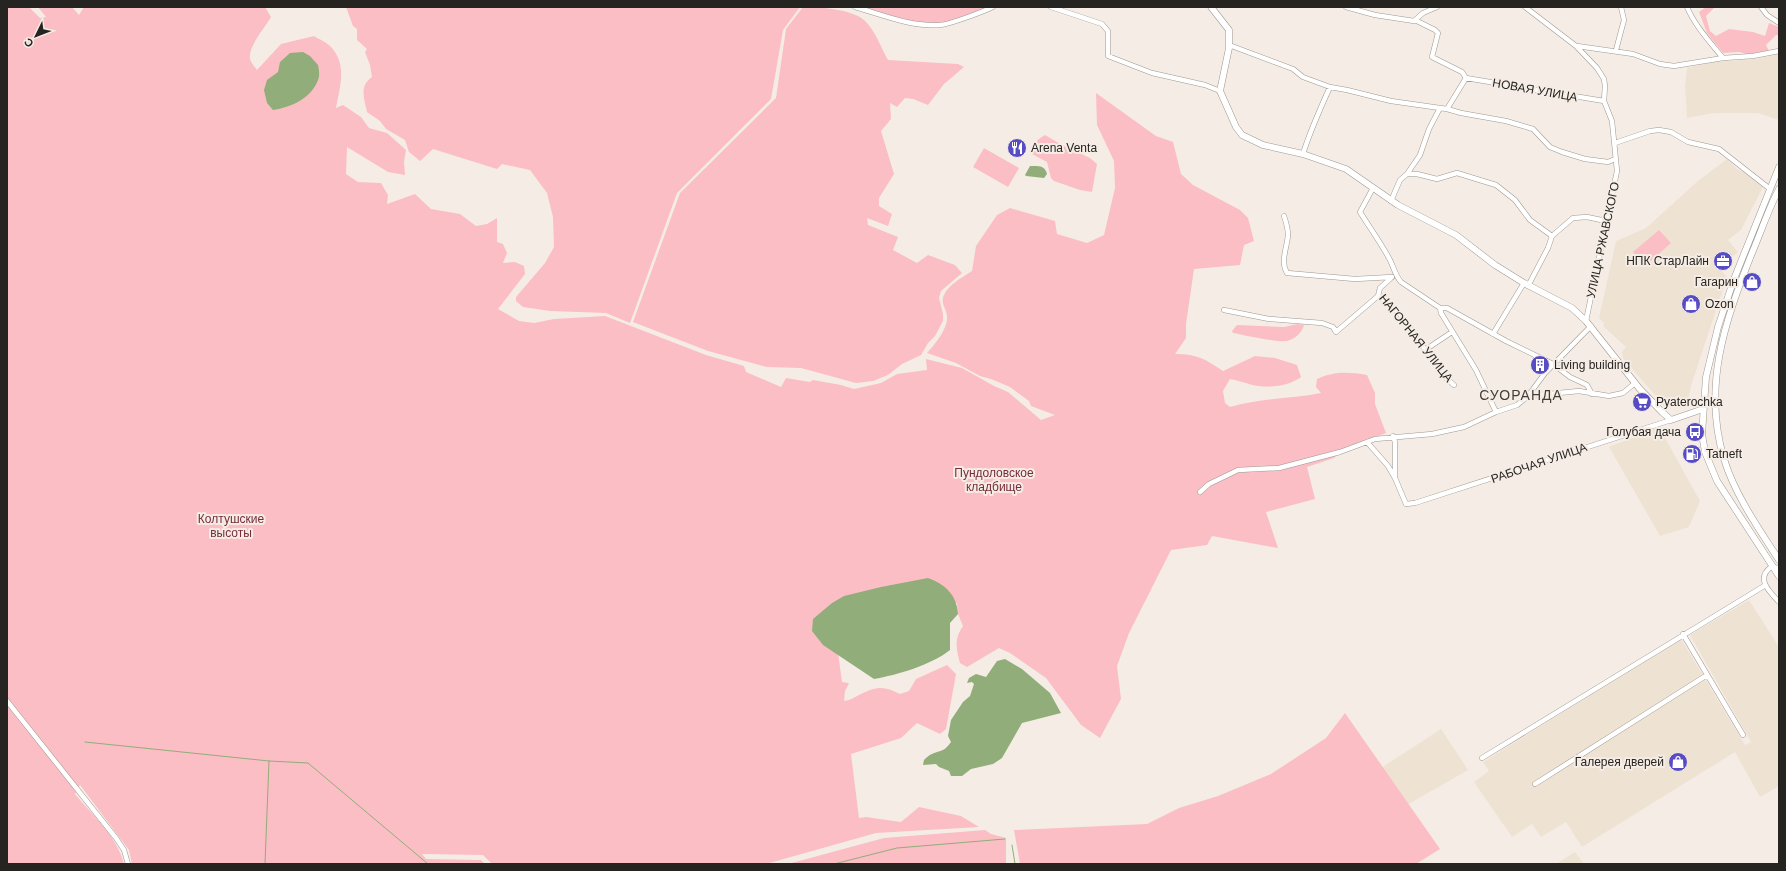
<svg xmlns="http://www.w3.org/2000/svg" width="1786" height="871" font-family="Arial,sans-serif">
	<rect width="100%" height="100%" fill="#f5ede5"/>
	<path fill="#eee2d3" d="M1779,54V120L1758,113H1714L1687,118L1685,86L1687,68L1714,62L1756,59Z
		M1727,159L1738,170L1747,173L1763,187L1741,230L1728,240L1738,252L1719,268L1727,277L1692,383L1687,403L1666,408L1623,358L1622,352L1626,347L1603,326L1604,323L1599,318L1616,241L1646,228L1699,180Z
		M1659,427L1700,501L1689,527L1660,536L1609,447Z
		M1749,600L1779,647V786L1760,797L1735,752L1582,847L1566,822L1541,837L1532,824L1512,837L1474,782L1489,771L1483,762L1681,639L1745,745L1751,742L1690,635Z
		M1441,729L1468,770L1407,805L1381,768Z
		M1575,852L1584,864H1556Z"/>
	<path fill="#fbbec5" d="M7,7H29L40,18L46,17L38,7H72L79,15L84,7H265L271,17C265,28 248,46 250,59C251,63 255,67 257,70L281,44L314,36C319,39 328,43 332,48C347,66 340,86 336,108L343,105L361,117L369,128L387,133L406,150L404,162L405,175L388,172L347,147L346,174L358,182L381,183L388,195L387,204L415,194L431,209L460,214L476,226L487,224L497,218V242L503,244L507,253L503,263L515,262L524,266L525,274L498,309L519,321L534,323L554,319L605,316L706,355L744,366L746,372L781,387L786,378L810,382L813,380L841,385L854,389L881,383L897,374L927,370L926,359L962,368L994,386L1008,392L1041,420L1055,415L1031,406L1029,401L1010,387L991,379L980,376L956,363L927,353C935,344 948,329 947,316C946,307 940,304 944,295C948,285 963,277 972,271L976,246L997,215L1010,208L1055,221L1057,234L1087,243L1104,235L1115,188L1114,161L1097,125L1096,93L1156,136L1173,142L1181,174L1193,185L1240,210L1248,218L1254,241L1244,245L1240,265L1194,269L1186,324V338L1175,354C1197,354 1205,359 1223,371L1255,356L1275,358L1297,365L1301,377C1287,387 1266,389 1249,384C1242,382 1237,380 1230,379L1223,391L1225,403L1230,407C1260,398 1291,399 1321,393L1316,387L1317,379C1334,371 1349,372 1367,375L1375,393V404L1386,433L1342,450L1334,458L1307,467L1315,499L1266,512L1278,548L1212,536L1207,545L1171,550L1129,633L1117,666L1121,699L1100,738L1081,725L1046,678L1010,653L999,648L967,667L960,663C956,648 954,639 963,626L958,614L957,603L830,604L832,608L842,682L849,683L845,691L844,701C851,700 855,697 861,694C877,686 885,686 900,694L909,691L916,679L947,665L956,674L946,729L940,734L917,723L901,738L851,754L859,818L866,817L901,822L919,807L961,816L979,827L876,833L766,864H492L483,855L422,854L426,859L481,860L485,864H132L129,850L80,785L75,794C93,816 117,836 124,864H7Z
		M346,7H800L783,30L771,99L677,193L630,323L606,313L550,311L523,307L516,301V297L545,263L554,247L553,217L547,193L530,170L502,164L497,169L433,149L420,161L409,152L405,140L386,129L380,121L367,112C364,98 359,86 372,77L370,65L365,52L367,49L357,40V29L353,26Z
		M803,7C819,7 855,9 866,22C876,32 881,48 888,60L958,64L964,67L944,84L928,105L913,99L905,98L897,107L890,103L891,119L881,131L894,174L879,198V206L892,214L888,226L867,218L868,225L898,237L893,250L917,263L928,255L955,265L962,273L941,291L939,298L943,314V321L935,336L928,343L921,355L902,364L888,375L873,381L856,383L801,368L767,367L708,351L633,322L680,193L776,98L786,29Z
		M863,7H987C973,13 957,20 942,23C916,27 888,15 863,7Z
		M1706,7L1714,8L1706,16L1710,31L1716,36L1729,29L1753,32L1765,36L1769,23L1779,27V35H1776L1766,45L1769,51L1747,54L1739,52L1723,53L1707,33L1699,12Z
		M1045,135L1062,145L1090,158L1097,164L1092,192L1080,190L1054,181L1051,178L1047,162L1032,154C1030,145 1038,139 1045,135Z
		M984,148L1019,168L1008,187L973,167Z
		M1659,230L1671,243L1645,266L1633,252Z
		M1298,324L1304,325C1302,333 1295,339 1287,341C1279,343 1244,335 1233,333L1232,331L1237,325L1284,327Z
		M1345,713L1440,849L1416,864H1020L1014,830L1147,824L1179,808L1218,796L1271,774L1326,738Z
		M985,830L991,834L1006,838V864H788L884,838Z"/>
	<path fill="#91ad7a" d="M303,52L310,56L318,65C319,69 320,76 318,80C311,99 291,107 273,110L267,103L264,90L267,80L278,72L280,62L290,53Z
		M1030,166C1038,166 1045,165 1047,174L1044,178L1026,176L1025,175Z
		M928,578C945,584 957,595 958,614L950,623V650C931,665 897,675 874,679L823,645L812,631L813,619L832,603L844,596L881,587Z
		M1005,659L1022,669L1050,693L1061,713L1022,723L1002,758L993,764L971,769L962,776H951L949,771L939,767L936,764L923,765L924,760C926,758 929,755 932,754C941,750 944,752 951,742L948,736L951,720L963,702L970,696L974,684L972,682L967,683L969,678L976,674L986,677L997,661Z"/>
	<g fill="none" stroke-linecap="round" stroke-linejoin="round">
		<path stroke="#91ad7a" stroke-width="1" d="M85,742L269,761L308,763L428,864
			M1012,845L1015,864
			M265,864L269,761
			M834,864L897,848L1005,839"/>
		<g stroke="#9e9890" stroke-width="5.5">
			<path id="street" d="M855,7C883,15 911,27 940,25C951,24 982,12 993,7
				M1051,7L1102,24L1108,31V56L1152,73L1205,85L1220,91
				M1346,7L1375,15L1414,21L1423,13L1437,7
				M1525,7L1576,46L1597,68L1604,79L1605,86L1604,101L1612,121L1617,171L1586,321
				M1687,7C1695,26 1710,42 1723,58
				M1761,7L1767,15L1779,23
				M1415,20L1435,30L1438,33L1432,57L1462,72L1466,78L1447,109
				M1229,45L1293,69L1303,77L1330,87L1347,90L1391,101L1447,109L1461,113L1506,121L1533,129L1550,147L1562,152L1585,159L1608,162L1615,159
				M1577,46L1633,54L1660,64L1674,66L1723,58L1753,56L1779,51
				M1616,50L1624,20L1621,7
				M1466,78L1604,101
				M1615,143L1650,131L1659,130L1671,132L1688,142L1719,149L1770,189
				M1303,154C1310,131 1320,109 1330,87
				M1407,174L1420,155L1429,129L1440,108
				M1373,188L1360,212C1370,228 1381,243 1390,260C1394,268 1395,275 1401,282L1440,308H1447L1506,341L1553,364L1570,377L1587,385L1592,394
				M1391,201L1400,180L1407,174H1417L1437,179L1457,173L1496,185L1515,200L1530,220L1552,236
				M1284,216C1286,222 1288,229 1288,235C1287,248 1280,261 1287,273L1355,279L1392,277
				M1391,278L1380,288L1378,296L1399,313L1445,377L1454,385
				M1528,286L1548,248L1552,236L1573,218L1587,217L1606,221
				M1440,308L1441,313L1476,370L1496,412
				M1224,310L1269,319L1322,323L1333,327L1336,332L1378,296
				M1493,334L1524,283
				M1425,350L1452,332
				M1528,396L1545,373L1591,326
				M1393,436L1395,442V476
				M1367,442L1388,466L1395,478L1406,504L1415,503L1671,420
				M1200,492L1209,484L1238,470L1279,468L1340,452L1375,439L1432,434L1464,427L1496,412L1517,405L1528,396L1579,391L1609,396L1623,393L1635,383
				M1779,568L1771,567C1755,579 1770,592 1779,602
				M1683,634L1743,735
				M7,701L116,838L124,850L128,864
				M1482,758L1764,586
				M1535,784L1707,675"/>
		</g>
		<g stroke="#9e9890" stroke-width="7">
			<path id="secondary" d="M1211,7L1229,30V48L1220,91L1236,127L1242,135L1263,145L1303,154L1346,169L1398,205L1456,235L1495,265L1524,283L1572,308L1586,321L1639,388L1662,412L1671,420L1703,409
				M1779,167L1734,279L1718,327L1706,377L1702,434L1705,452L1717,481L1779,576
				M1779,189C1768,210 1761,232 1752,253C1725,321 1702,386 1724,459C1735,495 1759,529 1779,560"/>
		</g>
		<use href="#street" stroke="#fff" stroke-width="4.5"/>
		<use href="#secondary" stroke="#fff" stroke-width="6"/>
	</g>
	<defs>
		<g id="restaurant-disc" transform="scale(1)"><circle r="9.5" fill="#574cc4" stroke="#f5ede5"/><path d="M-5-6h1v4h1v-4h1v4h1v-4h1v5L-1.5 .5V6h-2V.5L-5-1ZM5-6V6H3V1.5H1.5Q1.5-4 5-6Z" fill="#fff"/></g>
		<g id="office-disc" transform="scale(1)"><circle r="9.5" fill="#574cc4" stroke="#f5ede5"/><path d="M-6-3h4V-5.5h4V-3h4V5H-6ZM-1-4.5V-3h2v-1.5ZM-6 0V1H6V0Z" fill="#fff"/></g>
		<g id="shop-disc" transform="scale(1)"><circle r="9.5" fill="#574cc4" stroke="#f5ede5"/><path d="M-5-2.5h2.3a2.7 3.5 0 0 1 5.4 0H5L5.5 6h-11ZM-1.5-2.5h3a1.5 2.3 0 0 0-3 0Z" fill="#fff"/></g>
		<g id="building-disc" transform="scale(1)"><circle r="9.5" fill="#574cc4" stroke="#f5ede5"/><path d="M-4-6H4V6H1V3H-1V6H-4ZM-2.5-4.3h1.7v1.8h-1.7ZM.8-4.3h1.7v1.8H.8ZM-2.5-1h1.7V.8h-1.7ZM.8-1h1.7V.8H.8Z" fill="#fff"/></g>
		<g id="supermarket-disc" transform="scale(1)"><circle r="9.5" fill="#574cc4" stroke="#f5ede5"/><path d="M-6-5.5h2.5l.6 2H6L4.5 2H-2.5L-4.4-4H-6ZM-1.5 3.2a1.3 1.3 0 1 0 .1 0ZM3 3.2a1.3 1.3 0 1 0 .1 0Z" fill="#fff"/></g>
		<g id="bus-disc" transform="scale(1)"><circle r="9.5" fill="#574cc4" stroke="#f5ede5"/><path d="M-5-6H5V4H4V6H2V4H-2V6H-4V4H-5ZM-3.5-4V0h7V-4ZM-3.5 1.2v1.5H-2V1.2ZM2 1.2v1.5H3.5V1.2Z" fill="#fff"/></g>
		<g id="fuel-disc" transform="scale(1)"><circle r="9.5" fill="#574cc4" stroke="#f5ede5"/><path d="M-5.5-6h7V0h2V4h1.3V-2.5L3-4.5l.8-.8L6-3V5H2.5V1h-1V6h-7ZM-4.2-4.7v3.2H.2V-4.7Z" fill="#fff"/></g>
	</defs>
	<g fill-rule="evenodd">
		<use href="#restaurant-disc" x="1017" y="148"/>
		<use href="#office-disc" x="1723" y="261"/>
		<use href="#shop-disc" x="1752" y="282"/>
		<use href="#shop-disc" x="1691" y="304"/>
		<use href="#building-disc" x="1540" y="365"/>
		<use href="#supermarket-disc" x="1642" y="402"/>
		<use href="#bus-disc" x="1695" y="432"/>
		<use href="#fuel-disc" x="1692" y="454"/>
		<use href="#shop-disc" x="1678" y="762"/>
	</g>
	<g text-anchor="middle" stroke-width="4" stroke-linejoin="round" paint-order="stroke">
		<g font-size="12" fill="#262421" stroke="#f5ede5">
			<text transform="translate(1535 90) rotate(10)" y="4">НОВАЯ УЛИЦА</text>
			<text transform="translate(1603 240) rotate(-78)" y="4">УЛИЦА РЖАВСКОГО</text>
			<text transform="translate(1416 338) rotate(51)" y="4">НАГОРНАЯ УЛИЦА</text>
			<text transform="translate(1539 463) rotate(-19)" y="4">РАБОЧАЯ УЛИЦА</text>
		</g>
		<g font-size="12" fill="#262421" stroke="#f5ede5" text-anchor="start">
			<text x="1031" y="152">Arena Venta</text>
			<text x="1709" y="265" text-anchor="end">НПК СтарЛайн</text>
			<text x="1738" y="286" text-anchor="end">Гагарин</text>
			<text x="1705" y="308">Ozon</text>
			<text x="1554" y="369">Living building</text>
			<text x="1656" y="406">Pyaterochka</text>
			<text x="1681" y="436" text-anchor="end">Голубая дача</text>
			<text x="1706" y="458">Tatneft</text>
			<text x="1664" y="766" text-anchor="end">Галерея дверей</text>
		</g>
		<g font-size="12" fill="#782b3a" stroke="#f5ede5">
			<text x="994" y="477">Пундоловское<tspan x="994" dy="14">кладбище</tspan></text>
			<text x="231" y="523">Колтушские<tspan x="231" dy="14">высоты</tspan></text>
		</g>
		<g font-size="14" letter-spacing="1" fill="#443e38" stroke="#f5ede5">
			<text x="1521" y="400">СУОРАНДА</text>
		</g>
	</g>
	<rect width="1786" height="871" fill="none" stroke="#262421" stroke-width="16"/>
	<g transform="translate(36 36) rotate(227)" stroke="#f5ede5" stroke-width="3" paint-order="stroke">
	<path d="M0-3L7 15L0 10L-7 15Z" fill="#262421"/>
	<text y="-6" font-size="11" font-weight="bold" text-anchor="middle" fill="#262421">С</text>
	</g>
</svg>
